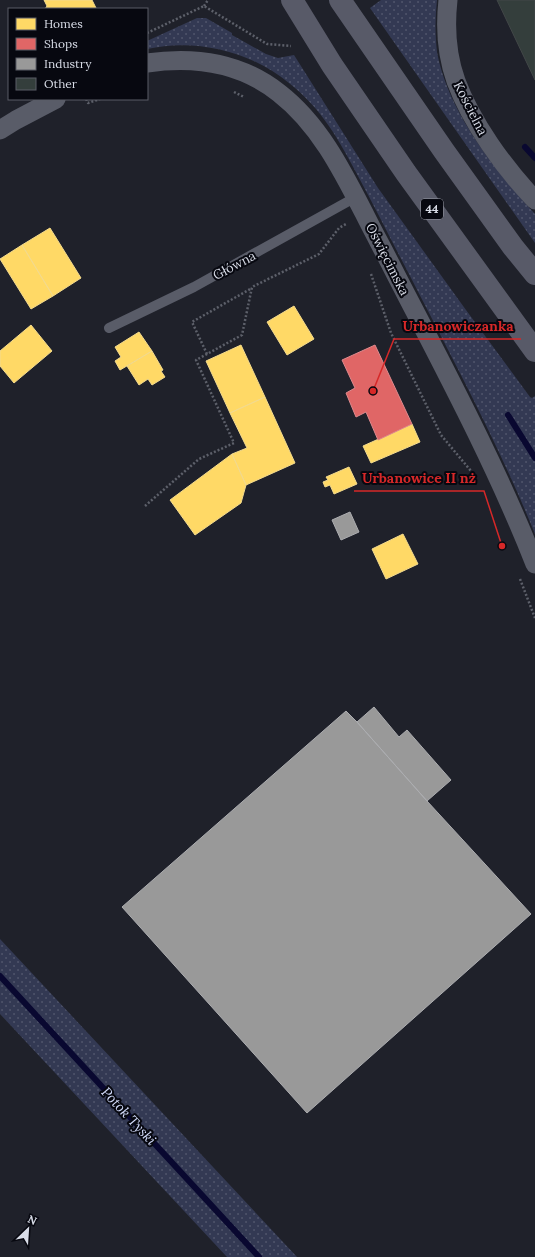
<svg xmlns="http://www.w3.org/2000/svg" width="535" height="1257" font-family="Lora,serif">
	<defs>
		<pattern id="grass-dots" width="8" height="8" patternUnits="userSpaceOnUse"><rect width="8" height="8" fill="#333953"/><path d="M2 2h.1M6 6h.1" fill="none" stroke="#50556c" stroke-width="1.8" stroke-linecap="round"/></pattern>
	</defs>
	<rect width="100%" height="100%" fill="#1f212a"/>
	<path fill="url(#grass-dots)" d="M381,0H437C435,17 435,34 437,52C448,112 495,170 535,214V243L370,8Z
		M197,18H206L232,33V35L266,54L278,58L294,55L378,188L466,310L530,397L532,398L535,396V534C499,445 453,360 409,274C392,242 376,209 358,176C339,140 322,109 289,83C251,51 195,38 147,49V41Z
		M0,939L297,1257H227L0,1014Z"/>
	<path fill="#ffd966" stroke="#f3da8d" d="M44,0H92L96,8L93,9H45L47,6Z
		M50,228L81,278L53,296L22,245Z
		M22,245L53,296L31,309L0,259Z
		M294,306L314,339L287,355L267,322Z
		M31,325L52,351L14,383L0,366V351Z
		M139,332L152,351L120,370L115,361L121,357L115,347Z
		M241,345L265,397L230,413L206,361Z
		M152,351L163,370L161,371L165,377L152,385L148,379L139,385L127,366Z
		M265,397L295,463L246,485L232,454L247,448L230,413Z
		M412,424L420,442L371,463L363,446Z
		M232,454L246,485L241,503L195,535L170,500Z
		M349,467L357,484L334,494L330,485L325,487L323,482L328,480L326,477Z
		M403,534L418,564L386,579L372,549Z"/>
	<path fill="#e06666" stroke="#de898d" d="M375,345L412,424L378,440L366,412L356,417L346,393L355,388L342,360Z"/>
	<path fill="#999" stroke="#acadb0" d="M350,512L359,532L341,540L332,520Z
		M374,707L399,737L407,730L451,780L427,801L357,722Z
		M346,711L357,722L427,801L531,914L307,1113L122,907Z"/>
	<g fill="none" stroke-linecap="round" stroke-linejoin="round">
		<path stroke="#090830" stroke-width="6" d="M525,147L535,158
			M508,415L535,458
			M0,976L259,1257"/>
	</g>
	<path fill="#343e3c" stroke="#424748" d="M497,0H535V80Z"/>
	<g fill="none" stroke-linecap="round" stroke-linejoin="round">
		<path stroke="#5d606a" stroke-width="2.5" stroke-dasharray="2 2" stroke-linecap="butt" d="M204,6L208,0
			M147,33L204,6L267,44L291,46
			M234,92L244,97
			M86,99L88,103L100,99
			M371,274L391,333L441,435L471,471
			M207,354L192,322L252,288
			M145,506L199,459L234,443L196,360L242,335L252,287L319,254L339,228L346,224
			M520,579L535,618"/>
		<path stroke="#595c68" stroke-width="10" d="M109,328L194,287L356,197"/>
		<path stroke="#595c68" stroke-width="19" d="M448,0C445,27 447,56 456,81C471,122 505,169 535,200
			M147,63C195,56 240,62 279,93C319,124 342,170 365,215C375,235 386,255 396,275C445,370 496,465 535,564
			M0,130L16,120L56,99"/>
		<path stroke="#585a68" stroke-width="22" d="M292,0L332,65L406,173L535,351
			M340,0L444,151L513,247L535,274"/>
	</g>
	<g text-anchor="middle" stroke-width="4" stroke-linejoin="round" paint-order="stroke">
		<rect fill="#070810" stroke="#999ca6" stroke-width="1" x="421" y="199" width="22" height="20" rx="3"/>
		<g font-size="12" font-weight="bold" fill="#d8dce7">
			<text x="432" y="213">44</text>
		</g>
		<g font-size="13" fill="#d8dce7" stroke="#070810">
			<text transform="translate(471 108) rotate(63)" y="5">Kościelna</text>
			<text transform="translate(388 259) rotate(63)" y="5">Oświęcimska</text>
			<text transform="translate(234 265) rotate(-28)" y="5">Główna</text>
		</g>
		<g font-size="14" font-style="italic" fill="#d2dbfa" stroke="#070810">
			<text transform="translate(129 1116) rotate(47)" y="5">Potok Tyski</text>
		</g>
	</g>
	<path fill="none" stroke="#d62828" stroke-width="1.5" d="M373 391L394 339H521M502 546L484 491H354"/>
	<g fill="#d62828" stroke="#070810" stroke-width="1.5">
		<circle cx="373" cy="391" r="4"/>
		<circle cx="502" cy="546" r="4"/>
	</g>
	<g font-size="14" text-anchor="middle" font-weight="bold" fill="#d62828" stroke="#070810" stroke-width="4" stroke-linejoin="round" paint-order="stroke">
		<text x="458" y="331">Urbanowiczanka</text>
		<text x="419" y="483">Urbanowice II nż</text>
	</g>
	<rect x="8" y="8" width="140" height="92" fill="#070810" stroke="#5b5d66"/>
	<rect x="16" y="18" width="20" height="12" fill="#ffd966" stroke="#5b5d66"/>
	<text x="44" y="28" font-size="12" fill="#d8dce7">Homes</text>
	<rect x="16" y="38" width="20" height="12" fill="#e06666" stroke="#5b5d66"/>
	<text x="44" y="48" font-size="12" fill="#d8dce7">Shops</text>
	<rect x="16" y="58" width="20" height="12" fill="#999999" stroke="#5b5d66"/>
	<text x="44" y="68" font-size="12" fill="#d8dce7">Industry</text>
	<rect x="16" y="78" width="20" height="12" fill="#343e3c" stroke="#5b5d66"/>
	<text x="44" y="88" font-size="12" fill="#d8dce7">Other</text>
	<g transform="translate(28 1229) rotate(25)" stroke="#070810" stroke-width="3" paint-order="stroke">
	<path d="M0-3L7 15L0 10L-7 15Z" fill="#d8dce7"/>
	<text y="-6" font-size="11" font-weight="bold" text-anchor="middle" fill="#d8dce7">N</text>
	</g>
</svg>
